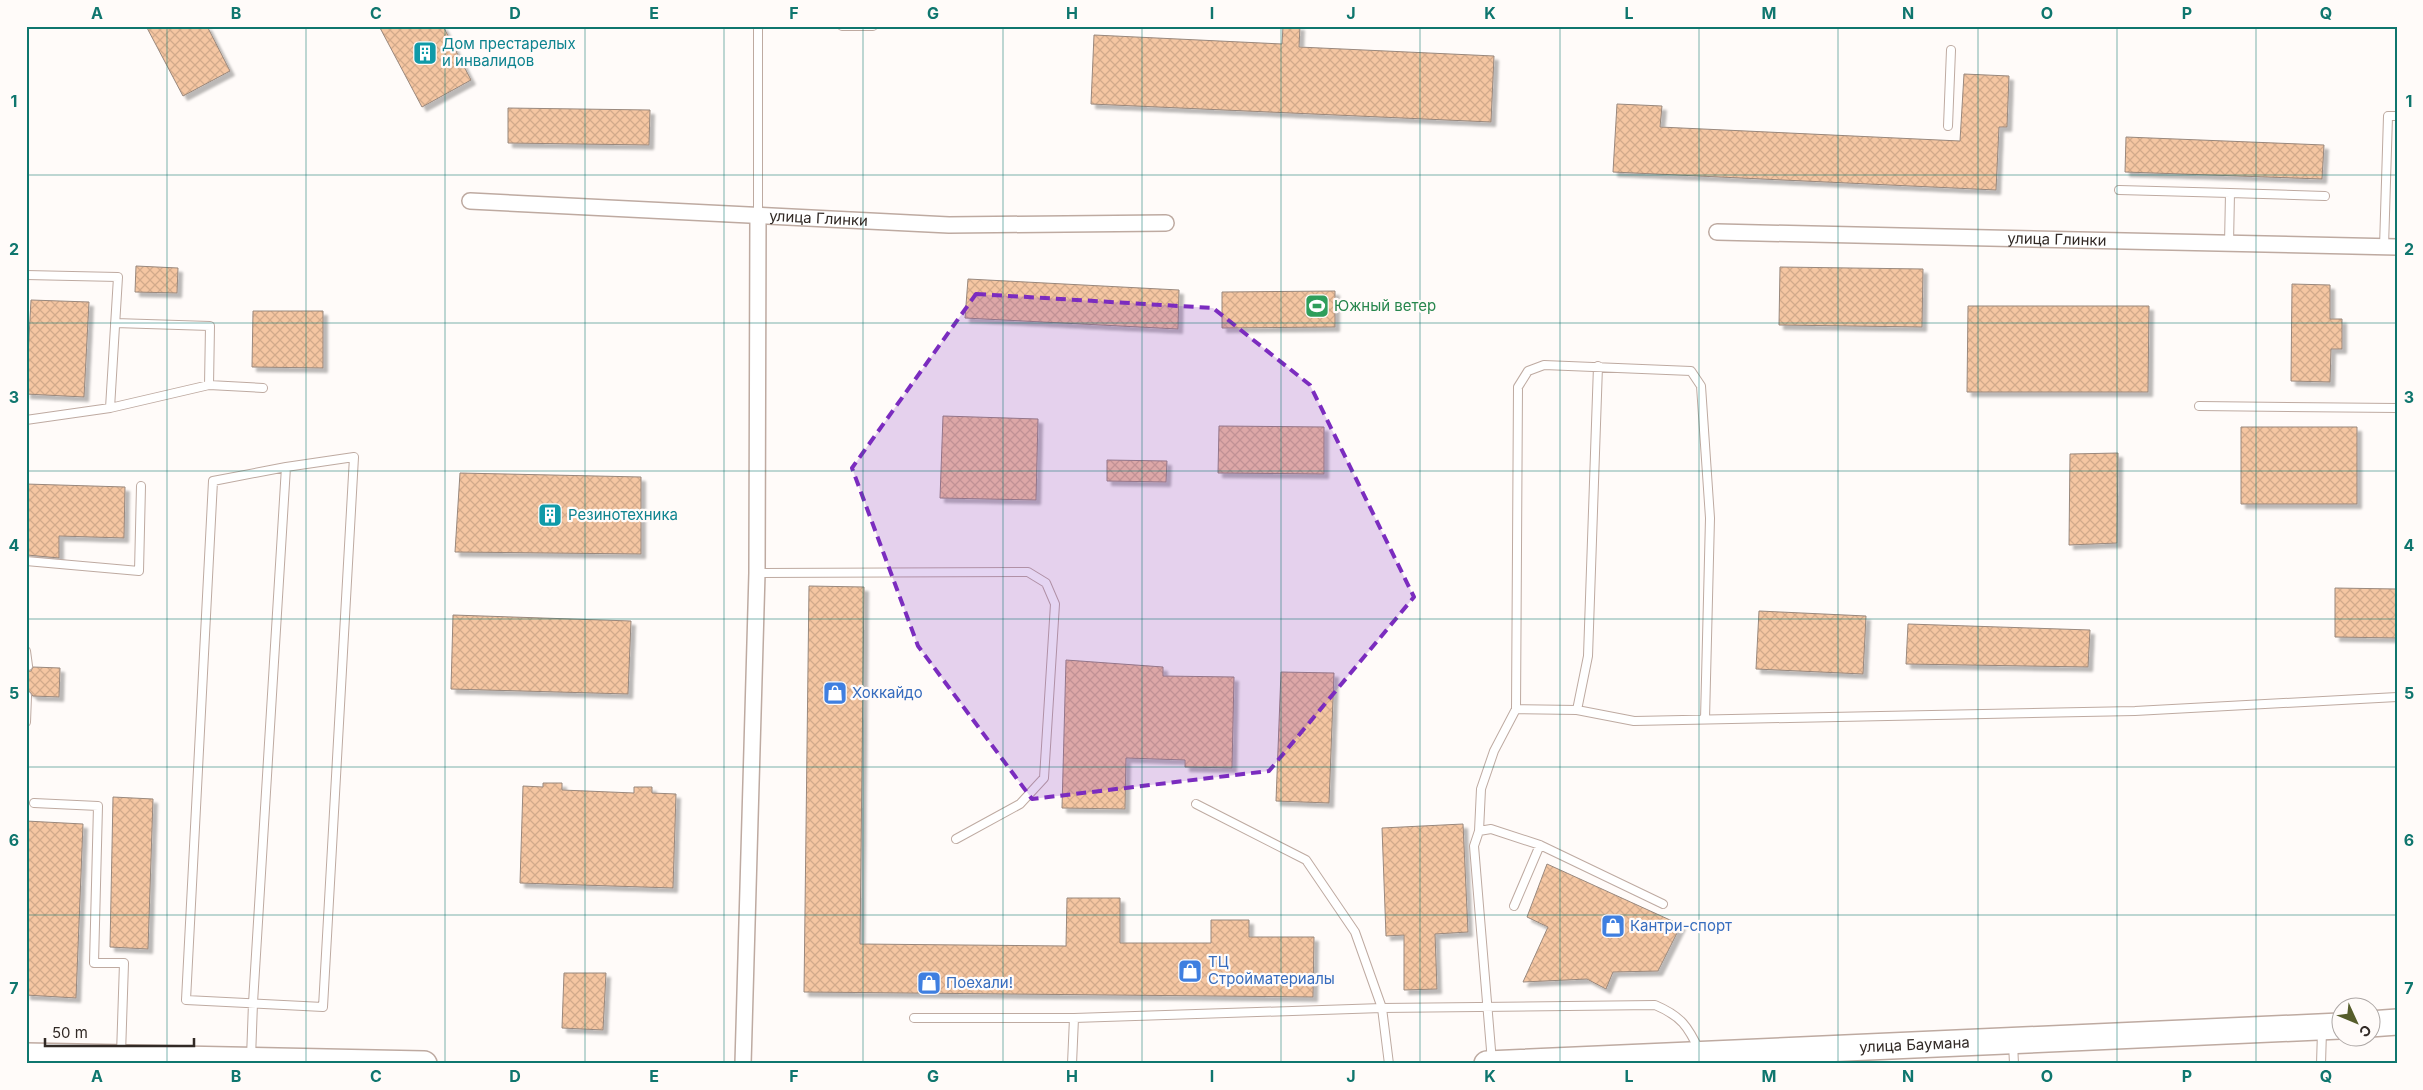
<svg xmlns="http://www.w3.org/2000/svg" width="2423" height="1090" font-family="Inter,sans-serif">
	<defs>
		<pattern id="building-cross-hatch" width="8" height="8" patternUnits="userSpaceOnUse" patternTransform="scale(1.25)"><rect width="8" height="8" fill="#f5c6a2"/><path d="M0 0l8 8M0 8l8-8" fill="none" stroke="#d2aa8b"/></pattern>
		<filter id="shadow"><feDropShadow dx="4.5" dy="4.5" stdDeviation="1" flood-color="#0004"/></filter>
	</defs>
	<rect width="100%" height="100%" fill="#fffbf9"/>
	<path fill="url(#building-cross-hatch)" stroke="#99887d" filter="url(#shadow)" d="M146,26H207L230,71L183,96Z
		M379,26H443L471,80L422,107Z
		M1283,26H1300L1299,47L1494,56L1491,122L1091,104L1094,35L1282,44Z
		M1964,74L2009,76L2007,127H1999L1996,190L1613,172L1617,104L1662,106L1660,127L1960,141Z
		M508,108L650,110L649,145L508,143Z
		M2126,137L2324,145L2322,179L2125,172Z
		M136,266L178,268L177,293L135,292Z
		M1780,267L1923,269L1922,327L1779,325Z
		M968,279L1179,290L1178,329L965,318Z
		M2292,284L2330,285V319H2342V349H2331L2330,382L2291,381Z
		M1335,291V327L1222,328V292Z
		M31,300L89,302L84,397L26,394Z
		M1968,306H2149L2148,392H1967Z
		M253,311H323V368L252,367Z
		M943,416L1038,419L1036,500L940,498Z
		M1219,426L1324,427V474L1218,473Z
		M2241,427H2357V504H2241Z
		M2118,453L2117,543L2069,545L2070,454Z
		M1107,460L1167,461L1166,482L1107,481Z
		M460,473L641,477V554L455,552Z
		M26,484L125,487L124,538L59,536V558L27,555Z
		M809,586L864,587L860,944L1066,946L1067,898H1120V943H1211V920H1249V937H1314L1313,997L804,992Z
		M2335,588L2397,589V638L2335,637Z
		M1759,611L1866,616L1863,674L1756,669Z
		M453,615L631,621L628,694L451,689Z
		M1908,624L2090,630L2088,667L1906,664Z
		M1066,660L1163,667V676L1234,677L1232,768L1185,767V760L1126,758L1125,809L1062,808Z
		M33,667L60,668L59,697L33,696L30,692L26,691V671H31Z
		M1281,672L1334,673L1329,803L1276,801Z
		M543,783H562V790L634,793V787H652V793L676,794L673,888L520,883L523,786L543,787Z
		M113,797L153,799L148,949L110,947Z
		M26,821L83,824L76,998L26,995Z
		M1463,824L1468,932L1435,934L1437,989L1404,990V935L1386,936L1382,828Z
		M1547,864L1681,925L1658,971L1613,972L1606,989L1587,979L1523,982L1548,927L1527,917Z
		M564,973H606L603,1030L562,1028Z"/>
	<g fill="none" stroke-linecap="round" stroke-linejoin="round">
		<g stroke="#beaaa1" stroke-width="10">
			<path id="service" d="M758,26V214
				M842,26H873
				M1948,126L1951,50
				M2119,190L2230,193
				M2229,244L2230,193L2325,196
				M2384,247L2388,116H2397
				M26,275L118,277L110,408L26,420
				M115,323L210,326L209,385L263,388
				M2199,406L2397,408
				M110,408L209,385
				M26,561L139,571L141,486
				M757,573L1028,572L1046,583L1055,604L1044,778L1020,804L956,839
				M26,651L28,666
				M1516,709L1577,710L1634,721L2135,711L2397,697
				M1577,710L1588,656L1598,366
				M26,722L27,696
				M34,803L98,806L94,963H124L121,1054
				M1196,804L1306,860L1355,932L1382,1008L1389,1064
				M1479,831L1481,789L1494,751L1516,709L1518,387L1528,371L1544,365L1691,371L1701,386L1710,518L1705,719
				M1514,906L1540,845
				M914,1018H1074L1382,1008L1655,1005C1681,1016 1688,1026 1700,1052
				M2013,1043L2014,1064
				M251,1058L253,1003L286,467L213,481L186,1000L323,1007L354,457L286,467
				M1492,1062L1474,846L1479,831L1491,829L1540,845L1663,904
				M1072,1064L1074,1018
				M2321,1064L2322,1031"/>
		</g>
		<g stroke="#beaaa1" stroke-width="18">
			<g id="minor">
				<path id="s1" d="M470,201L949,225L1166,223"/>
				<path id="s2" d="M1717,232L2397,247"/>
				<path d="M743,1064L757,573L758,214"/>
			</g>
		</g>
		<g stroke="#beaaa1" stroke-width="28">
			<g id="primary">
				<path d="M2370,1024L2397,1022"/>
				<path d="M26,1056L424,1064"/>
				<path id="s3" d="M1487,1064L2340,1026"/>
			</g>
		</g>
		<use href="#service" stroke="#fff" stroke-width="8"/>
		<use href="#minor" stroke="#fff" stroke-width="15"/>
		<use href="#primary" stroke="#fff" stroke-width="25"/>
	</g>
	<path fill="#7b2cbf" fill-opacity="0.2" stroke="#7b2cbf" stroke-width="4" stroke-dasharray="10 6" stroke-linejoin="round" d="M976,294L1213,308L1310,385L1414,597L1269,771L1032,799L918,646L852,468Z"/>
	<path fill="none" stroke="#0f766e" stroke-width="1" stroke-opacity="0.55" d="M167,26V1064M306,26V1064M445,26V1064M585,26V1064M724,26V1064M863,26V1064M1003,26V1064M1142,26V1064M1281,26V1064M1420,26V1064M1560,26V1064M1699,26V1064M1838,26V1064M1978,26V1064M2117,26V1064M2256,26V1064M26,175H2397M26,323H2397M26,471H2397M26,619H2397M26,767H2397M26,915H2397"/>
	<defs>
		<g id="building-square" transform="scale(1.25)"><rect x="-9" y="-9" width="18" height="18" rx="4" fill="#0f9aa8" stroke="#fffbf9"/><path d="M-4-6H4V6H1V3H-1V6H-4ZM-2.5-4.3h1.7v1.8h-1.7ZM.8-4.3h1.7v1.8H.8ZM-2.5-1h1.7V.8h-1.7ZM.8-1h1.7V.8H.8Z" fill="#fff"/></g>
		<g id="stadium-square" transform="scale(1.25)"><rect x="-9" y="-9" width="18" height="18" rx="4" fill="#2e9e5b" stroke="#fffbf9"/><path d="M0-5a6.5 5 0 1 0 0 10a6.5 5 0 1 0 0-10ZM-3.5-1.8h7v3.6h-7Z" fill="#fff"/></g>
		<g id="shop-square" transform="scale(1.25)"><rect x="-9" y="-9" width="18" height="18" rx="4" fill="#3f7fe0" stroke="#fffbf9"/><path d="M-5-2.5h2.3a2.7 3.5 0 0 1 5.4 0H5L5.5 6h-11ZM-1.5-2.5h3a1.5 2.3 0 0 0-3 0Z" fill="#fff"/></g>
	</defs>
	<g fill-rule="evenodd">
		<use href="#building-square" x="425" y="53"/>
		<use href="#stadium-square" x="1317" y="306"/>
		<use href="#building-square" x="550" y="515"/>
		<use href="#shop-square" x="835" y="693"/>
		<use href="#shop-square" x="1613" y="926"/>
		<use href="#shop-square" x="1190" y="971"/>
		<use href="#shop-square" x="929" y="983"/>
	</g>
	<g text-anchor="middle" stroke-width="4.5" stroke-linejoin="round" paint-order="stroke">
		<g font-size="15" fill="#0d838f" stroke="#fffbf9" text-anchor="start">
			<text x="442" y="49">Дом престарелых<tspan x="442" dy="17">и инвалидов</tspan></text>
			<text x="568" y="520">Резинотехника</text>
		</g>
		<g font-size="15" fill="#322a26" stroke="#fffbf9">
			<text dy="5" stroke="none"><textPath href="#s1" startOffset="349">улица Глинки</textPath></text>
			<text dy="5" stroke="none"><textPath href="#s2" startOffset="340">улица Глинки</textPath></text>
			<text dy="5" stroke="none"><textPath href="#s3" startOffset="428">улица Баумана</textPath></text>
		</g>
		<g font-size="15" fill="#27864d" stroke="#fffbf9" text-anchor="start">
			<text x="1334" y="311">Южный ветер</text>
		</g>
		<g font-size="15" fill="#366cbe" stroke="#fffbf9" text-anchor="start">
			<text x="852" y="698">Хоккайдо</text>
			<text x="1630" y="931">Кантри-спорт</text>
			<text x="1208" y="967">ТЦ<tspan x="1208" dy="17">Стройматериалы</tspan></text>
			<text x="946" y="988">Поехали!</text>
		</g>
	</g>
	<rect width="2423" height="1090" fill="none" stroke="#fffbf9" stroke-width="55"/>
	<g transform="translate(2356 1022) rotate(134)"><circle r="24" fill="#fffbf9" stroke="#ada7a5"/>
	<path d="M0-4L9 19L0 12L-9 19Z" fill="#565d2b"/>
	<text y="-8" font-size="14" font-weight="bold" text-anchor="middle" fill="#322a26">С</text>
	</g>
	<path d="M45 1038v8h149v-8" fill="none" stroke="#322a26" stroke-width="2.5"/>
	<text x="52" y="1038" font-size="15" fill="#322a26" stroke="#fffbf9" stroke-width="4" paint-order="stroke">50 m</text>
	<rect x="28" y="28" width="2368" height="1034" fill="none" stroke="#0f766e" stroke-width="2"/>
	<g font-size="16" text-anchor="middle" font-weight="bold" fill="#0f766e">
		<text x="97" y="19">A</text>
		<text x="236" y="19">B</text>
		<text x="376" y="19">C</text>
		<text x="515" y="19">D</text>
		<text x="654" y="19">E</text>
		<text x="794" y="19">F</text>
		<text x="933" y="19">G</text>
		<text x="1072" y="19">H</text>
		<text x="1212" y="19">I</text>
		<text x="1351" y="19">J</text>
		<text x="1490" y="19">K</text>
		<text x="1629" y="19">L</text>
		<text x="1769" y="19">M</text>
		<text x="1908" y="19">N</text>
		<text x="2047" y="19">O</text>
		<text x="2187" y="19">P</text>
		<text x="2326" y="19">Q</text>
		<text x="14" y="107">1</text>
		<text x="2409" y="107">1</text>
		<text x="14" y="255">2</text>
		<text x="2409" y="255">2</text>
		<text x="14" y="403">3</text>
		<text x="2409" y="403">3</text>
		<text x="14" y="551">4</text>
		<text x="2409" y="551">4</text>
		<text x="14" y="699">5</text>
		<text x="2409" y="699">5</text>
		<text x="14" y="846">6</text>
		<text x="2409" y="846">6</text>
		<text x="14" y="994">7</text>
		<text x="2409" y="994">7</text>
		<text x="97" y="1082">A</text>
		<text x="236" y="1082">B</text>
		<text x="376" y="1082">C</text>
		<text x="515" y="1082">D</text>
		<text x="654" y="1082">E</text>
		<text x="794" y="1082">F</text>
		<text x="933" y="1082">G</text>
		<text x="1072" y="1082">H</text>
		<text x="1212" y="1082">I</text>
		<text x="1351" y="1082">J</text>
		<text x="1490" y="1082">K</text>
		<text x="1629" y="1082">L</text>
		<text x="1769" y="1082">M</text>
		<text x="1908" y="1082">N</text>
		<text x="2047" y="1082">O</text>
		<text x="2187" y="1082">P</text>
		<text x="2326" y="1082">Q</text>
	</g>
</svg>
